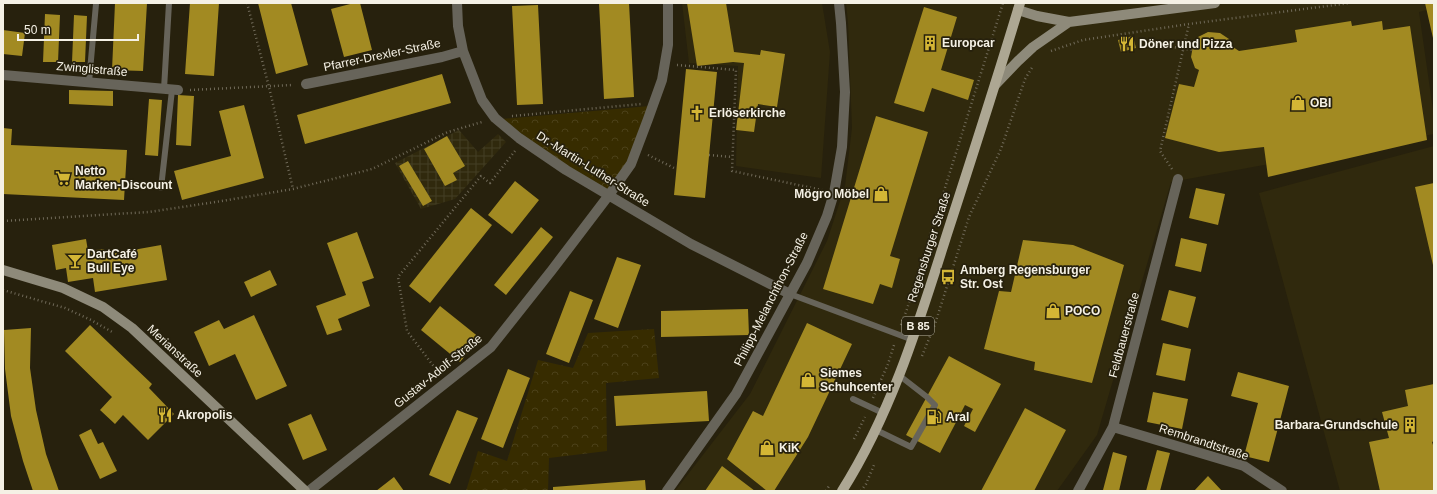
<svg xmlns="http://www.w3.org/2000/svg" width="1437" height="494" font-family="Helvetica,sans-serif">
	<defs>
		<pattern id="industrial-grid" width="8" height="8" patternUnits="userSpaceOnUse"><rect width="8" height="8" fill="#30290d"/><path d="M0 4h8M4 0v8" fill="none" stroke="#443e24"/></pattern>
		<pattern id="forest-crowns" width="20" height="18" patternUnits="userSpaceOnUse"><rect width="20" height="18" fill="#372c00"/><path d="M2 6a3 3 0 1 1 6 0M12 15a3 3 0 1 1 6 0" fill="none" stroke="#4b4119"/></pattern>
	</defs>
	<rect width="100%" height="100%" fill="#27210d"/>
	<path fill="#30290d" d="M682,3H822L830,52L821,178L736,166L738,66L689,63Z
		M846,3H1434V8L1419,12L1434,117V134L1171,182L1097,435L1057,491H675L750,394L827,241L845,186L852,128L848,23Z
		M1434,146V491H1340L1259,193Z"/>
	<path fill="url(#industrial-grid)" d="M459,130L478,152L498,134L506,142L455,199L421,209L395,163Z"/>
	<path fill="url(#forest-crowns)" d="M650,106L628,164L608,192L566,166L501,119Z
		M654,329L659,378L606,383L607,451L549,458L548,491H466L478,451L507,461L538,360L573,368L588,333Z"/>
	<path fill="#a28a22" d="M115,3H147L143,71L112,70Z
		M190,3H219L214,76L185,74Z
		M258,3H291L308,65L276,74Z
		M354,3H360L372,50L344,57L331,9Z
		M599,3H629L634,97L604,99Z
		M687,3H726L734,52L760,55L761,50L785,54L777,107L758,104L754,132L736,130L744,63L733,62L697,66Z
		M1425,3H1434V38H1433Z
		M538,5L543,104L517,105L512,6Z
		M924,7L957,17L941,70L974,80L968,100L932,88L924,112L894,103Z
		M45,14L60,15L58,62H43Z
		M74,15L87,16L85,62H72Z
		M1351,21L1352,26L1382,21L1383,30L1410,26L1427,140L1268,177L1264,147L1219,152L1165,138L1179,84L1194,87L1199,70L1195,68L1191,57L1193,46L1198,37L1208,32L1220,33L1229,39L1233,47L1239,51L1297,42L1295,30Z
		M3,30L25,33L22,56L3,54Z
		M1133,36L1136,48L1121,52L1118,40Z
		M686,69L717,72L705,198L674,195Z
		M442,74L451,103L305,144L297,115Z
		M69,90L113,91V106L69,104Z
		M178,95L194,96L191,146L176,145Z
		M149,99L162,100L158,156L145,155Z
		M244,105L264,178L182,200L174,171L231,156L219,111Z
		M876,116L928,132L890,256L900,259L892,288L880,284L873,304L823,289Z
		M3,128L12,129L11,145L127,150L124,200L3,194Z
		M447,136L465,166L453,173L457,180L445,186L424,149Z
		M408,161L432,201L423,206L399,166Z
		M515,181L539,200L512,234L488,215Z
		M1434,183V264L1433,265L1415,187Z
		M1196,188L1225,194L1218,225L1189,218Z
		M471,208L492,225L430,303L409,286Z
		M541,227L553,237L506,295L494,285Z
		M357,232L374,278L362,282L370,306L338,319L342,330L327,335L316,306L346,295L327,243Z
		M1181,238L1207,244L1201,272L1175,266Z
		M86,239L88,251L104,249L105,255L161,245L167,280L95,292L93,278L68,282L66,268L56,270L52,245Z
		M1023,240L1073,245L1124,265L1092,383L1034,370L1035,362L984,349L999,291L1011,292Z
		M617,257L641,265L618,328L594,319Z
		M270,270L277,285L251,297L244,282Z
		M1169,290L1196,297L1188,328L1161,320Z
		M570,291L593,300L569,363L546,354Z
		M440,306L480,338L460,362L421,330Z
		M748,309L749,335L661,337V311Z
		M254,315L287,386L256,400L235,354L209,366L194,332L219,320L224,329Z
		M807,323L852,344L808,437L774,491H767L727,459L753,411L763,416Z
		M90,325L152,384L149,388L174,414L148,440L123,415L115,424L100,410L112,397L65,351Z
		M31,328L30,368L36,410L46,454L59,491H33L23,461L11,416L5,369L4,330Z
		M1163,343L1191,349L1185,381L1156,375Z
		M949,356L1001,384L975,432L964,426L973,409L965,405L940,453L906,435Z
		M508,369L530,378L503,448L481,439Z
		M1238,372L1289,386L1269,462L1244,456L1258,403L1231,396Z
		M1434,384V441L1432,442L1434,448V491H1380L1369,442L1389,438L1382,412L1408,406L1405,390Z
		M707,391L709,421L616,426L614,396Z
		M1153,392L1188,399L1182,429L1147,422Z
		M1025,408L1066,430L1034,491H981Z
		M457,410L478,418L450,484L429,475Z
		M311,414L327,450L303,460L288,424Z
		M91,429L98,444L103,442L117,471L100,479L79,435Z
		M1157,450L1170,453L1160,491H1146Z
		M1113,452L1127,456L1119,491H1105L1103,490Z
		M722,466L755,491H705Z
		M1208,476L1222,491H1194Z
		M394,477L404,491H376Z
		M645,480L646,491H553V487Z"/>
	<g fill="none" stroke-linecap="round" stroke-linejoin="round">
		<path stroke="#706a59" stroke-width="2.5" stroke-dasharray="1 3" stroke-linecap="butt" d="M247,3L269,87L293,189
			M1167,46L1192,50
			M1051,51L1083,40L1189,24L1350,3
			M677,65L736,70L732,171L822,190
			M190,90L293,85
			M512,116L641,104
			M648,155L676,169
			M709,155L732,157
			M1172,169L1160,151L1189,24
			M3,221L149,212L222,201L293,189L372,169L448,132L482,122
			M3,290L65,308L91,320L114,333
			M901,325L907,309L1003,3
			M922,356L935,324L969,217L1001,149L1025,79L1033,66
			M438,372L407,331L398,277L481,176L490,183L515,151
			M873,398L888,364L894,345
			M854,439L865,417
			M826,491L829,486
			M861,491L866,484L874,465"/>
		<path stroke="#67645a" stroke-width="6" d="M89,82L96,4
			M164,89L169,3
			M161,188L172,90
			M790,294L913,340
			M853,399L883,413
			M876,430L911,447L935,405L927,397L900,376"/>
		<path stroke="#67645a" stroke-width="10" d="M457,3L458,26L463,51L482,100L495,118L519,138L566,170L691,244L790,294
			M3,75L178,90
			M306,84L442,57L463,51
			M1113,427L1244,466L1282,491
			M309,491L491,347L552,270L609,195L631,164L648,119L662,80L668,45V3
			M667,491L736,394L807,263L827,216L834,193L842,147L845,92L841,23L839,3
			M1078,491L1113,427L1178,179"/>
		<path stroke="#8e8a7a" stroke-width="10" d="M1018,10L1037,16L1069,22L1215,3
			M995,85L1018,61L1033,47L1069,22
			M3,270L63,288L103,307L132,328L305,491"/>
		<path stroke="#ada793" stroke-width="10" d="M842,491C892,412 919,322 947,234C972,157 997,80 1020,3"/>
	</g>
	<defs>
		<g id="building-bare" transform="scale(1.2)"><path d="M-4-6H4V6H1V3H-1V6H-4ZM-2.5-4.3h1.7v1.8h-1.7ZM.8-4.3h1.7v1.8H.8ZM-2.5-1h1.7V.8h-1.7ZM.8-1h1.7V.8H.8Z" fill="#d4b635" stroke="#27210d" stroke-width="2.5" paint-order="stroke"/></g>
		<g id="restaurant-bare" transform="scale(1.2)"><path d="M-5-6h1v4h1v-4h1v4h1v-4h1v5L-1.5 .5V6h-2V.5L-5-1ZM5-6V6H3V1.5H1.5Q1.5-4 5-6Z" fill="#d4b635" stroke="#27210d" stroke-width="2.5" paint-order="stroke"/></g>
		<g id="shop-bare" transform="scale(1.2)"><path d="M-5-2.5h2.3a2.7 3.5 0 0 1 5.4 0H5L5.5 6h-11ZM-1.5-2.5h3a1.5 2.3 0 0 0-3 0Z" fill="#d4b635" stroke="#27210d" stroke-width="2.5" paint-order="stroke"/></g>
		<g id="church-bare" transform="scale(1.2)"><path d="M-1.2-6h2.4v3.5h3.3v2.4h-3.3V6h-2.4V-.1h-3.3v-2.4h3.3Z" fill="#d4b635" stroke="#27210d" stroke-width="2.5" paint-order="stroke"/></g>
		<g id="supermarket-bare" transform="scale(1.2)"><path d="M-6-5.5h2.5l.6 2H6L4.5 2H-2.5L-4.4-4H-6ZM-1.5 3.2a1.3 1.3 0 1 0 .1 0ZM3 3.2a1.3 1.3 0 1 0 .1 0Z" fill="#d4b635" stroke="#27210d" stroke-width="2.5" paint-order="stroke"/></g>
		<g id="bar-bare" transform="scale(1.2)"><path d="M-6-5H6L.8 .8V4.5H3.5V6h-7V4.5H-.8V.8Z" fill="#d4b635" stroke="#27210d" stroke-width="2.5" paint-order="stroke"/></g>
		<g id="bus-bare" transform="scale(1.2)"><path d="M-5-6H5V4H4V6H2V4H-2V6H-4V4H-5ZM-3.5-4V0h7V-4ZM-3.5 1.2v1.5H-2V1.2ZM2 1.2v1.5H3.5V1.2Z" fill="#d4b635" stroke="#27210d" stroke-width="2.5" paint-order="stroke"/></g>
		<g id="fuel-bare" transform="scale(1.2)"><path d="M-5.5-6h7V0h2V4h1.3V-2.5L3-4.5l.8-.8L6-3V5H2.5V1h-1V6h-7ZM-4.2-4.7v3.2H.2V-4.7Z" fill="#d4b635" stroke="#27210d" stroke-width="2.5" paint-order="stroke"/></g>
	</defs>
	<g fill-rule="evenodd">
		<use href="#building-bare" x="930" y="43"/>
		<use href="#restaurant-bare" x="1127" y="44"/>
		<use href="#shop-bare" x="1298" y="103"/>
		<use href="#church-bare" x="697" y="113"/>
		<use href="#supermarket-bare" x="63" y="178"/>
		<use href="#shop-bare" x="881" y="194"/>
		<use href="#bar-bare" x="75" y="261"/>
		<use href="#bus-bare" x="948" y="277"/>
		<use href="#shop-bare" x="1053" y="311"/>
		<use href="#shop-bare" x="808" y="380"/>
		<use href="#restaurant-bare" x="165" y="415"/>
		<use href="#fuel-bare" x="934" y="417"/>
		<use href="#building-bare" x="1410" y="425"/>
		<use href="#shop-bare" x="767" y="448"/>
	</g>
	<g text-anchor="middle" stroke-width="3.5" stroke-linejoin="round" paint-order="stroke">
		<rect fill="#27210d" stroke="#b7b3a4" stroke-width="1" x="902" y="317" width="32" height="18" rx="3"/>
		<g font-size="11" font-weight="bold" fill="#f5f1e5">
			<text x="918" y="330">B 85</text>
		</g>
		<g font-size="12" font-weight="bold" fill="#f5f1e5" stroke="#27210d" text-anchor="start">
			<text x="942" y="47">Europcar</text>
			<text x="1139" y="48">Döner und Pizza</text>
			<text x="1310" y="107">OBI</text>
			<text x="709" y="117">Erlöserkirche</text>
			<text x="75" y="175">Netto<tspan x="75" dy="14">Marken-Discount</tspan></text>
			<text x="869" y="198" text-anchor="end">Mögro Möbel</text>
			<text x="87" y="258">DartCafé<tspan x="87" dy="14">Bull Eye</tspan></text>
			<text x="960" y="274">Amberg Regensburger<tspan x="960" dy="14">Str. Ost</tspan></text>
			<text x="1065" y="315">POCO</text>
			<text x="820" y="377">Siemes<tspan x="820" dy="14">Schuhcenter</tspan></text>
			<text x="177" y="419">Akropolis</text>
			<text x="946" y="421">Aral</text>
			<text x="1398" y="429" text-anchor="end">Barbara-Grundschule</text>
			<text x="779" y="452">KiK</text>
		</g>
		<g font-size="12" fill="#f5f1e5" stroke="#27210d">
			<text transform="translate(382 55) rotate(-12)" y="4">Pfarrer-Drexler-Straße</text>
			<text transform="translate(92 69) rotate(5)" y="4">Zwinglistraße</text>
			<text transform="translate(593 169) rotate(32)" y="4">Dr.-Martin-Luther-Straße</text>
			<text transform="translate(929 247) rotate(-72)" y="4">Regensburger Straße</text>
			<text transform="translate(771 299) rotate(-63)" y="4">Philipp-Melanchthon-Straße</text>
			<text transform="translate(1124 335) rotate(-75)" y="4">Feldbauerstraße</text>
			<text transform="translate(175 351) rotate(43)" y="4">Merianstraße</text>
			<text transform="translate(438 371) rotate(-39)" y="4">Gustav-Adolf-Straße</text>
			<text transform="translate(1204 442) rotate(18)" y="4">Rembrandtstraße</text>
		</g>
	</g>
	<rect width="1437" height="494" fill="none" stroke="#f5f1e5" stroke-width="8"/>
	<path d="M18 34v6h120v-6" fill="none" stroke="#f5f1e5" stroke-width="2"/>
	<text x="24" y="34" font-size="12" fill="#f5f1e5" stroke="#27210d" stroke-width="3" paint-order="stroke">50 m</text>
</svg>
